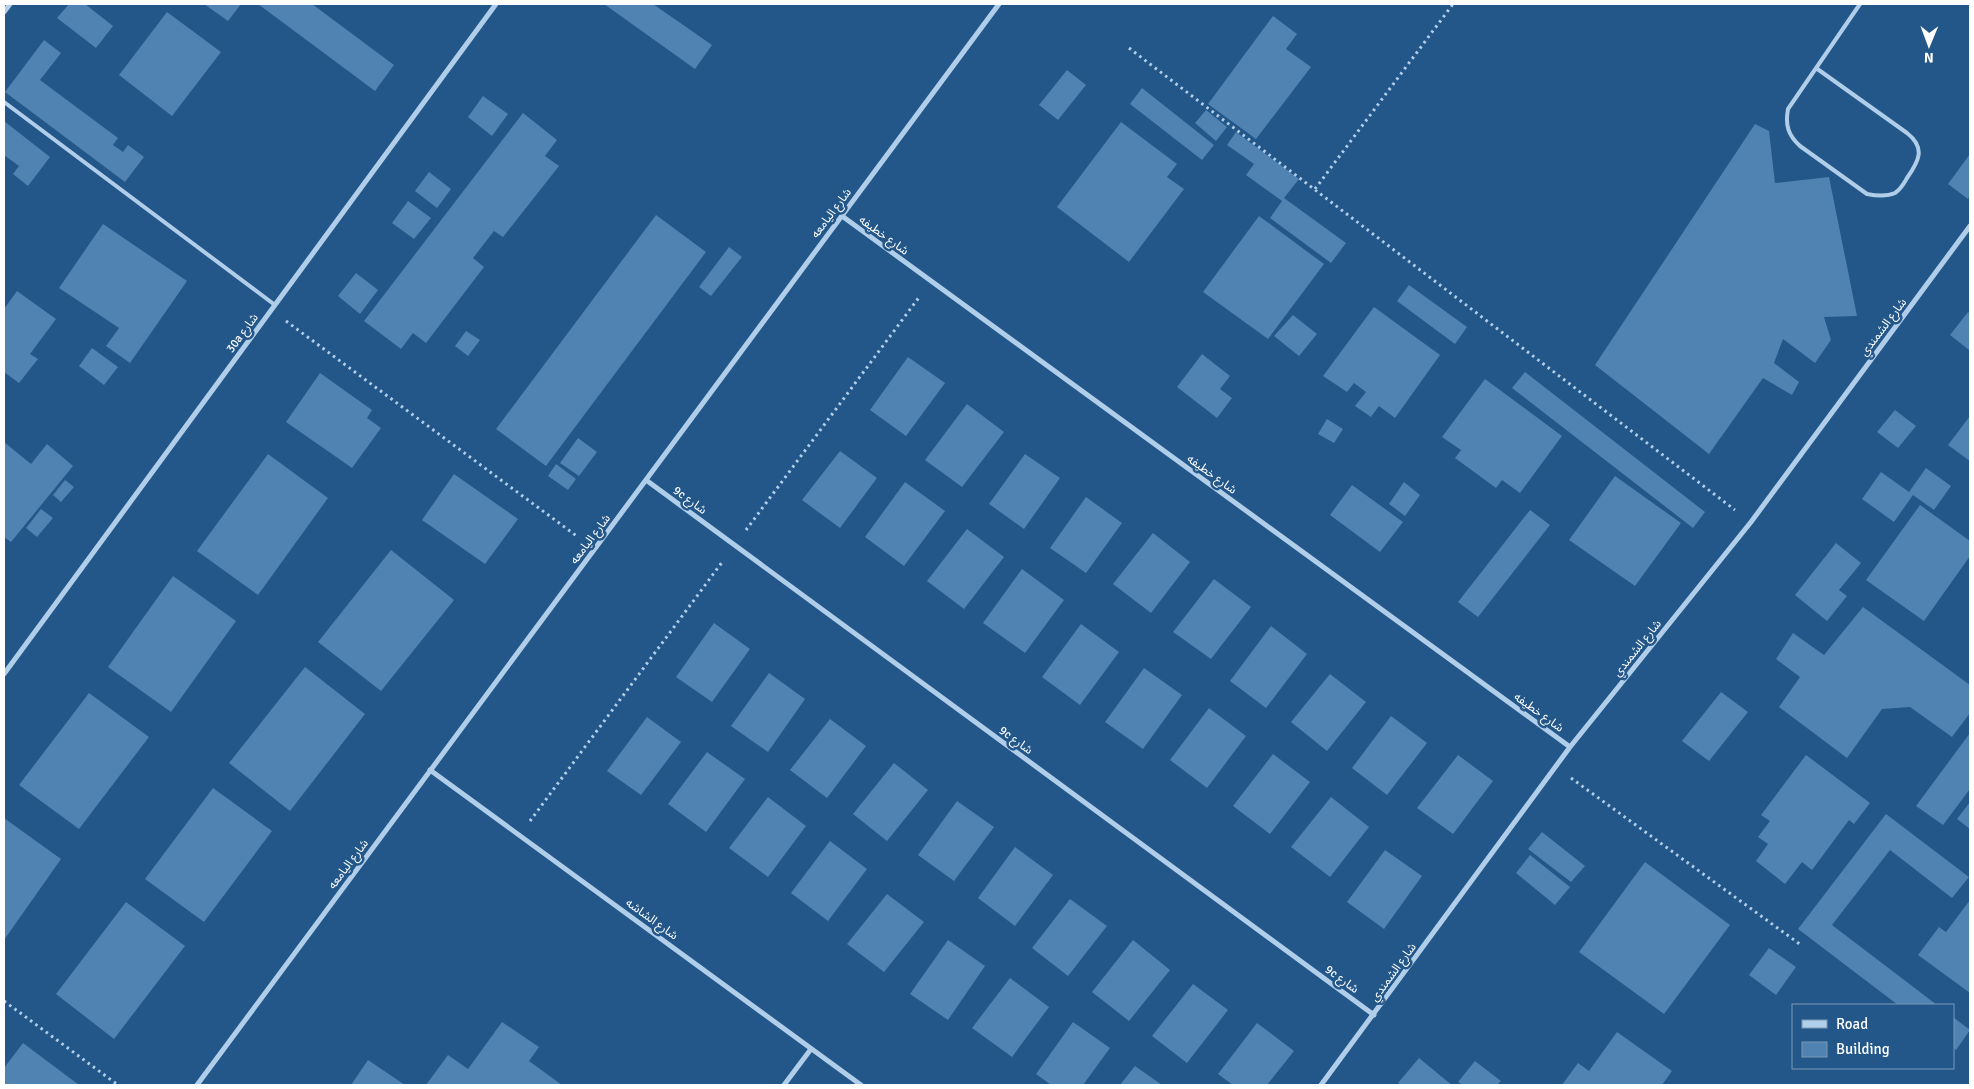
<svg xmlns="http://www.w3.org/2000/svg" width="1974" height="1089" font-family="Signika,'Noto Sans Arabic',sans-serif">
	<rect width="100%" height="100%" fill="#235789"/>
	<path fill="#5082b2" d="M69,4H85L113,26L96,48L57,18Z
		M204,4H241L228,21Z
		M258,4H312L394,65L375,91Z
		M604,4H653L712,45L695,69Z
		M167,12L221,52L172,116L119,75Z
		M1273,16L1297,34L1286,49L1311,67L1256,139L1208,104Z
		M44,40L61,53L40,80L118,138L113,145L123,152L128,145L144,157L125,182L5,92Z
		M1067,70L1086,85L1058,120L1039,105Z
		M1142,88L1214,145L1202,160L1130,104Z
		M483,96L508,114L492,136L468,117Z
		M1206,110L1227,127L1216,141L1195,123Z
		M523,113L557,140L545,156L559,166L503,237L494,231L473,258L484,267L426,343L413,333L401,349L364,321Z
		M4,121L50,157L28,186L13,174L19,166L4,155Z
		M1121,122L1177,164L1167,177L1184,189L1129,262L1057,207Z
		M1755,124L1769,131L1775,183L1829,177L1857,316L1824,317L1831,340L1815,363L1783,339L1774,363L1799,382L1792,395L1763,378L1709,454L1595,365Z
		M1236,132L1299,179L1284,198L1346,243L1331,263L1270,218L1282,201L1246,175L1254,164L1227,145Z
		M1970,154V195L1968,199L1948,184Z
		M429,172L451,189L437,208L415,191Z
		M408,201L431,218L414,239L392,223Z
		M656,215L706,252L546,466L496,429Z
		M1259,216L1324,264L1268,339L1203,292Z
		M103,224L187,281L130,363L106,346L119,328L59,288Z
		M729,247L742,257L711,296L699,287Z
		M356,273L378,290L360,314L338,296Z
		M1409,285L1467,327L1455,344L1397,301Z
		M17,291L56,319L30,354L38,359L19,383L4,372V309Z
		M1374,307L1440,355L1395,418L1379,406L1371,417L1355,406L1366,392L1354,383L1347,392L1323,376Z
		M1968,312L1970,314L1969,350L1950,335Z
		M1293,315L1317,334L1299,356L1274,336Z
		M466,331L480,340L468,356L455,346Z
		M92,348L118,367L104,385L79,366Z
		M1202,354L1230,376L1220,389L1232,398L1217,418L1177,387Z
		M908,357L945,383L906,436L870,410Z
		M1525,372L1705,512L1693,528L1512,388Z
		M320,373L372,410L367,418L381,428L352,468L286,422Z
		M1485,379L1562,436L1520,493L1502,480L1496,488L1455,458L1461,450L1442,437Z
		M967,404L1004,432L962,487L925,460Z
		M1895,410L1916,426L1898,448L1877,432Z
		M1970,416V461L1948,445Z
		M1327,419L1343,429L1334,443L1318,434Z
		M578,438L597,452L579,476L560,463Z
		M4,442L31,464L47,444L73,466L11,542L4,537Z
		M840,451L877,478L840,528L802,500Z
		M268,454L328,498L258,595L197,551Z
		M1025,454L1060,478L1024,529L989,504Z
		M556,464L576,479L568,490L548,476Z
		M1926,468L1951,486L1934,510L1913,495L1894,522L1862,499L1881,472L1909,492Z
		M454,474L518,519L485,564L422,520Z
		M1615,476L1681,523L1635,586L1569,540Z
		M65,480L74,487L61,502L53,495Z
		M905,482L945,511L904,566L865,537Z
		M1404,482L1420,495L1405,516L1389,504Z
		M1352,485L1403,522L1380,552L1330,515Z
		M1086,497L1122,523L1086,573L1050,548Z
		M1920,505L1970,541V556L1924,621L1866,580Z
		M41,509L53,518L37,537L26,528Z
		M1530,510L1550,525L1478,617L1458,602Z
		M967,529L1004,557L964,609L927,581Z
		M1153,533L1190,562L1151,613L1113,584Z
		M1836,543L1861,563L1839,590L1847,596L1827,621L1795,595Z
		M391,550L454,600L381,691L318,642Z
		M1022,569L1064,600L1025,653L983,623Z
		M173,576L236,621L171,712L108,667Z
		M1214,579L1251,607L1211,659L1173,632Z
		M1863,607L1970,685V713L1952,737L1910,707L1882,709L1847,758L1779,707L1800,677L1776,659L1793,633L1824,655Z
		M714,623L750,649L712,702L676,677Z
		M1081,624L1119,652L1080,705L1042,677Z
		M1271,626L1307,654L1266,708L1230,681Z
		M305,667L365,714L290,811L229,763Z
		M1144,668L1182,695L1143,749L1105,722Z
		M769,673L805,699L768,752L731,726Z
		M1330,674L1366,702L1327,751L1291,722Z
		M1721,692L1748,712L1709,761L1682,741Z
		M89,693L149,737L79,829L19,785Z
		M1209,708L1246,736L1207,788L1170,760Z
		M1391,716L1427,743L1387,795L1352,768Z
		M647,717L681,742L641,795L607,771Z
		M830,719L866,746L827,798L790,770Z
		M1970,733V789L1943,825L1916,806Z
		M707,752L745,779L706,832L668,804Z
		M1273,754L1310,782L1270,834L1233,806Z
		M1458,755L1493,781L1453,834L1417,808Z
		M1806,755L1870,803L1854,824L1849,820L1812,870L1802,862L1785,884L1756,861L1768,844L1758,837L1770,821L1761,815Z
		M894,763L928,790L887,841L853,814Z
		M213,788L272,831L204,922L145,879Z
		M768,797L806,826L768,877L729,848Z
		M1331,797L1369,827L1330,877L1291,847Z
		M957,801L994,827L954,881L918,855Z
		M1970,802V829L1957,819Z
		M1886,814L1969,877L1952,898L1890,850L1832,925L1937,1005H1898L1798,929Z
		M4,818L61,859L4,940Z
		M1542,832L1585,866L1571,882L1528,849Z
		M830,841L867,869L828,921L791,893Z
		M1015,847L1053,875L1015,926L978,898Z
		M1385,850L1422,876L1384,929L1347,902Z
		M1530,855L1570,887L1555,905L1516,873Z
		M1645,862L1730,925L1664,1014L1579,952Z
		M887,894L924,922L884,972L847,944Z
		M1070,899L1107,926L1068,976L1032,948Z
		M1970,900V993L1918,955L1939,927L1946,932Z
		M126,902L185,946L114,1039L56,994Z
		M948,940L985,966L948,1020L910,994Z
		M1133,940L1170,970L1129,1021L1092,992Z
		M1769,948L1796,967L1776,995L1749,975Z
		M1010,978L1049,1007L1012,1057L972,1028Z
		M1193,984L1228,1010L1187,1063L1152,1036Z
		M1953,1017L1970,1030L1956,1050L1953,1047Z
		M502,1022L539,1047L529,1061L562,1085H426L448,1055L468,1069Z
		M1073,1022L1110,1048L1083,1085H1051L1036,1074Z
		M1257,1023L1294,1051L1267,1085H1233L1218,1074Z
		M1617,1032L1672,1071L1662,1085H1562L1578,1063L1589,1071Z
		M23,1043L79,1085H4V1068Z
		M1419,1058L1442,1077L1452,1085H1401L1398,1083Z
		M368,1060L405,1085H351Z
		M1475,1061L1501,1081L1497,1085H1463L1458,1082Z
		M1135,1066L1162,1085H1120Z"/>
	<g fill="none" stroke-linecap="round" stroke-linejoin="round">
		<path stroke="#b0ceea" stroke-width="3" stroke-dasharray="2.5 4" stroke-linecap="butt" d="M1129,48L1735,510
			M1315,189L1453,4
			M286,321L578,537
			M746,530L920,296
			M1571,778L1801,945
			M530,821L723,561
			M4,1001L118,1085"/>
		<path stroke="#b0ceea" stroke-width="4" d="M1816,68L1907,133C1926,148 1919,161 1907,178C1904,183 1901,189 1895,193C1886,197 1877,196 1867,194L1800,146C1788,135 1785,125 1788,109L1860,4
			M4,102L275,305"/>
		<path stroke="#b0ceea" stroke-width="5" d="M4,12L10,4
			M842,216L1570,747
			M646,480L1374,1015
			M4,674L496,4
			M430,770L861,1085
			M197,1085L999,4
			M784,1085L811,1049
			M1321,1085L1570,747L1751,522L1970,226"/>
	</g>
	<g text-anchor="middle" stroke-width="5" stroke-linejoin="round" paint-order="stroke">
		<g font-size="12" fill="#fff" stroke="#235789">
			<text transform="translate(831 213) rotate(-53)" y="4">شارع اليامعه</text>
			<text transform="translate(884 235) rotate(36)" y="4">شارع خطيفه</text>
			<text transform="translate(1883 327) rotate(-53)" y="4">شارع الشمندي</text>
			<text transform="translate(242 333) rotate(-54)" y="4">30a شارع</text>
			<text transform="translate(1212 474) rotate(36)" y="4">شارع خطيفه</text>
			<text transform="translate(690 500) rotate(36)" y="4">9c شارع</text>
			<text transform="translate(590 539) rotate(-53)" y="4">شارع اليامعه</text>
			<text transform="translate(1637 648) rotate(-51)" y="4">شارع الشمندي</text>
			<text transform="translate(1539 712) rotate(36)" y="4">شارع خطيفه</text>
			<text transform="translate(1016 740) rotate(36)" y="4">9c شارع</text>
			<text transform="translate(348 864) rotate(-53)" y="4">شارع اليامعه</text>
			<text transform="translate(652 919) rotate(36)" y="4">شارع الشاشه</text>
			<text transform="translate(1393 972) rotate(-54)" y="4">شارع الشمندي</text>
			<text transform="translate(1342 979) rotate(36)" y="4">9c شارع</text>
		</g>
	</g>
	<rect width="1974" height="1089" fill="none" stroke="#ffffff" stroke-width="10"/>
	<rect x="1792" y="1004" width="162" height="65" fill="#235789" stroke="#7b9ab8"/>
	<rect x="1802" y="1020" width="25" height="8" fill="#b0ceea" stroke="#7b9ab8"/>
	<text x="1836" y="1029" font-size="15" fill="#ffffff">Road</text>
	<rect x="1802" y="1042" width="25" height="15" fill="#5082b2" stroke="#7b9ab8"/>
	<text x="1836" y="1054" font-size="15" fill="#ffffff">Building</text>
	<g transform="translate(1929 45) rotate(181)" stroke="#235789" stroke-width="4" paint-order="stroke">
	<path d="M0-4L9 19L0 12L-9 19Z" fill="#ffffff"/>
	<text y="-8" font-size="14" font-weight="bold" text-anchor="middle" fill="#ffffff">N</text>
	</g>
</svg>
